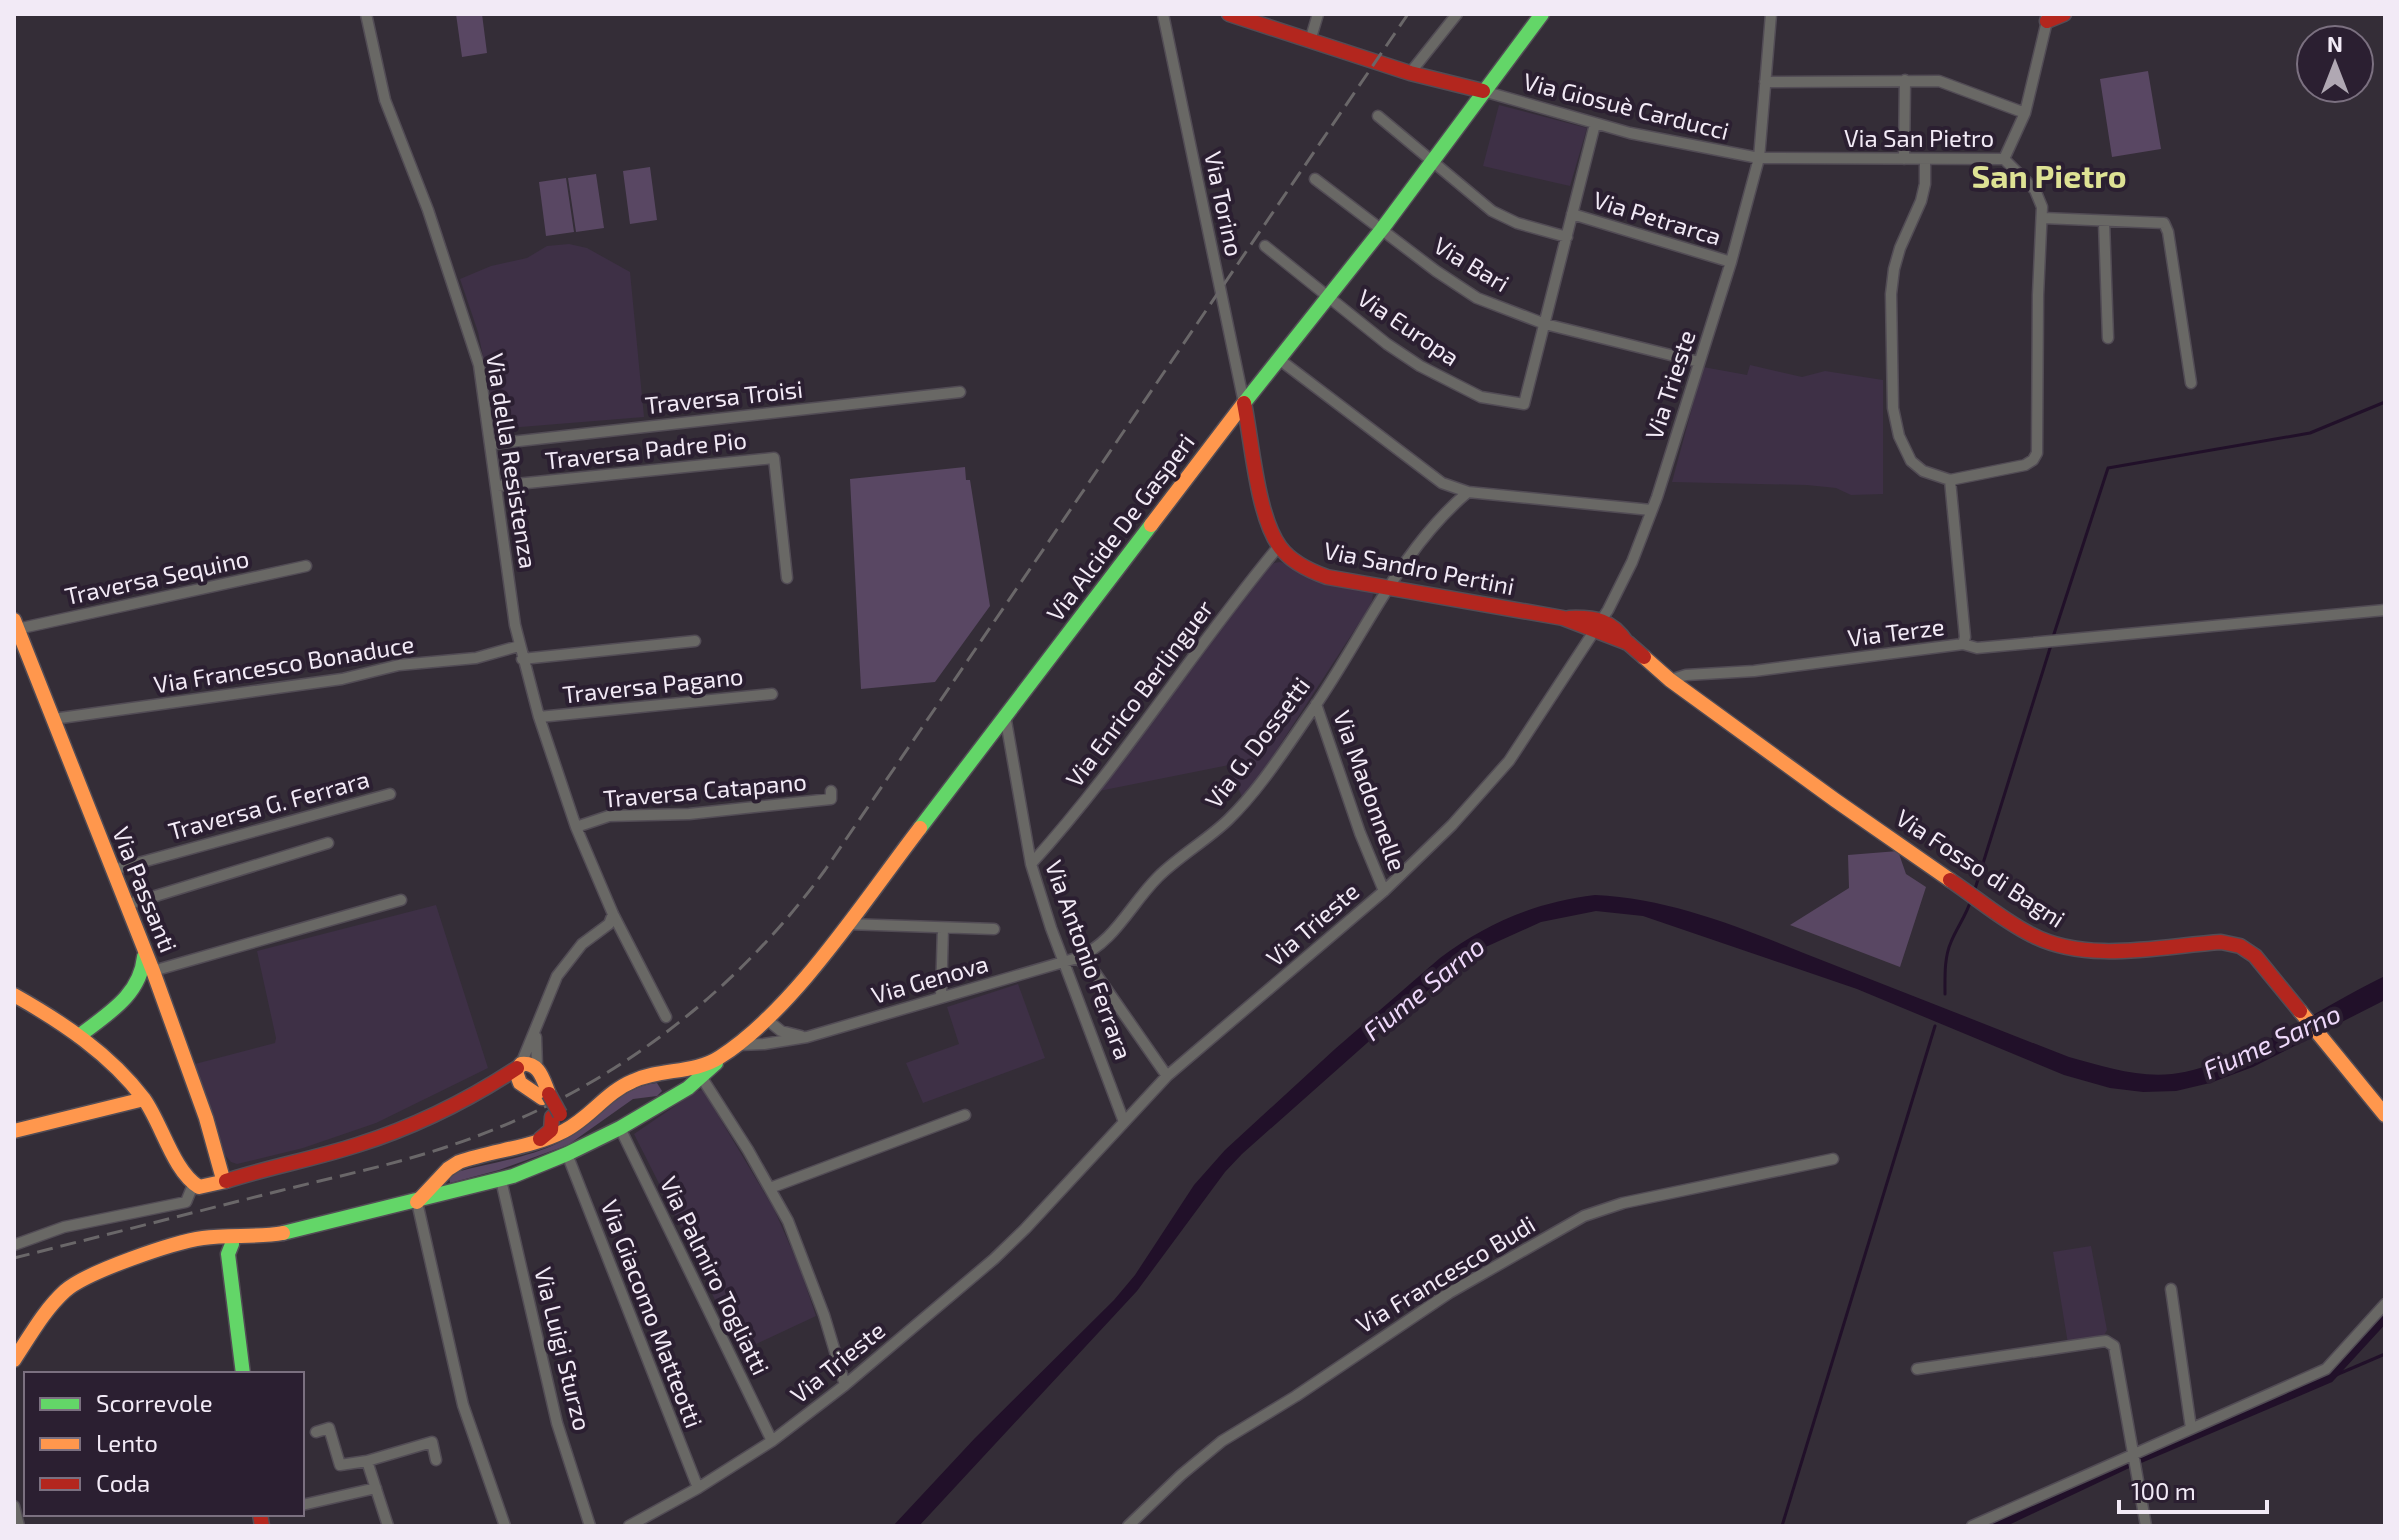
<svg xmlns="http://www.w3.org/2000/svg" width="2399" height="1540" font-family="'Exo 2',sans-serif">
	<rect width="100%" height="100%" fill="#342d37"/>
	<path fill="#3e3046" d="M1499,105L1587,128L1570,186L1483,166Z
		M569,244L587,248L630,272L644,417L507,428L496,421L478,332L460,279L491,266L527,258L547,246Z
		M1750,365L1802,377L1825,371L1883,380V494L1851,495L1836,488L1807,485L1672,482L1703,367L1747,375Z
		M1280,562L1370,590L1373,594L1372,601L1363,617L1261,774L1242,797L1229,765L1099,791L1265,571L1274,563Z
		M436,905L488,1068L376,1123L303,1148L237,1164L231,1162L224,1154L195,1064L275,1043L276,1038L257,951Z
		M1018,984L1045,1058L923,1103L906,1063L959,1044L947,1007Z
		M703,1090L774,1209L799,1266L816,1316L739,1352L685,1235L634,1134L697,1091Z
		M2091,1246L2107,1330L2102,1339L2068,1344L2053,1252Z"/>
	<path fill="#594763" d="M456,14H482L487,53L462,57Z
		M2148,71L2161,149L2112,157L2100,79Z
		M650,167L657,220L630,224L623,171Z
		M596,174L604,228L576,232L568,178Z
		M566,178L574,232L546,236L539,182Z
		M965,467L966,480H970L990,606L935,682L861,689L850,479Z
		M1898,851L1906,874L1926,887L1900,967L1790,925L1849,888L1848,855Z
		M657,1083L662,1091L657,1096L633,1099L568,1145L499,1170L450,1183L449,1176L457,1172C490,1163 527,1158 558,1143C592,1126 619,1086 657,1083Z"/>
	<path fill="#211029" d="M1595,895C1678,899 1753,933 1829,963C1909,994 1989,1026 2069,1057C2102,1066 2138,1078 2172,1074C2241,1066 2321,1006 2385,976V1000L2253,1067L2210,1083L2176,1091L2143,1092L2110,1088L2064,1075L1857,989L1643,916L1596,911L1541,922L1479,950L1411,1004L1242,1154L1225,1172L1137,1291L919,1526H893L975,1438L1114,1300L1135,1275L1194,1185L1225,1150L1335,1049L1440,958C1487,923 1536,902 1595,895Z"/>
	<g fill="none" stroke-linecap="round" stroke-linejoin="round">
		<path stroke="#211029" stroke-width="3" d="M2053,637L2108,468L2310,433L2385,402
			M1975,889L2051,645
			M1945,994C1945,977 1944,958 1951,942C1957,927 1966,916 1971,900
			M2329,1378L2385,1354
			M1782,1526L1935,1026"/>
		<path stroke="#211029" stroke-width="10" d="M1995,1526L2124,1465L2329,1378L2385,1317"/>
		<g stroke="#524c55" stroke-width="13">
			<path id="street" d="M366,14L385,100L428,210L479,365L515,625L539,717L576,827L613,914L666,1017
				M1163,14L1244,403
				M1310,41L1318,14
				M1410,73L1457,14
				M1765,82L1939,81L2025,113
				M1483,91L1630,133L1759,158L2004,159L2035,190L2042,207L2038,295L2037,453L2033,460L2025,465L1950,480L1923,471L1911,461L1899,436L1893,408L1891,294L1894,269L1900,248L1921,201L1925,184V159
				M1378,116L1492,211L1517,223L1567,237
				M1904,159L1905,80
				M2004,159L2025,113L2047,21L2046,16
				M1315,179L1436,271L1477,298L1545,324L1699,362
				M1572,214L1731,262
				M2043,218L2164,223L2168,232L2191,383
				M2104,222L2108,338
				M1265,246L1387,344L1420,366L1481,397L1524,404L1595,124
				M1280,360L1442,483L1468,492L1651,510
				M492,444L960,392
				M497,486L774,458L787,578
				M17,629L306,566
				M1963,644L1977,648L2385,610
				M522,659L695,641
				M1670,680L1686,675L1754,671L1963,644L1965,637L1950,480
				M1316,704L1360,833L1384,891
				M1005,715L1031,864L1051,928L1124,1122
				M539,717L772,694
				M53,719L342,679L399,665L476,658L519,646
				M576,827L609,816L689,814L831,799V791
				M1031,864C1122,764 1193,649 1279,546
				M113,870L390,794
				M126,905L328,843
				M847,924L994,929
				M1077,958L1096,974L1167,1076
				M153,971L401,900
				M941,997L943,928
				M765,1018L781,1031L801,1036
				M536,1037L537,1067
				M738,1045L764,1044L807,1037L1077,958C1114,943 1130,905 1158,877C1179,856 1206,841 1228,820C1261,788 1287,746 1313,709C1364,636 1399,550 1468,492
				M521,1064L557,976L582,944L609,924L613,914
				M702,1078L748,1150L788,1221L824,1315L845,1385
				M620,1128L772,1441
				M567,1154L698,1488
				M501,1180L557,1423L590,1526
				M770,1188L965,1115
				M417,1202L463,1405L505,1526
				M14,1245L64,1227L186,1202L193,1185
				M2171,1289L2191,1428
				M1917,1369L2098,1342L2106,1341L2114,1346L2146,1526
				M316,1432L329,1428L340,1465L367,1461
				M302,1505L376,1488
				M14,1506L19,1526
				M388,1526L367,1461L432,1442L436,1460
				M629,1526L698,1488L772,1441L845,1385L994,1259L1025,1229L1167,1076L1384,891L1452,825L1509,761L1608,610L1632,562L1657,497L1731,262L1759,158L1771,14
				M1128,1526L1181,1475L1222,1441L1296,1396L1449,1293L1584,1216L1623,1203L1833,1159
				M1972,1526L2326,1369L2385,1304"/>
		</g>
		<g stroke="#524c55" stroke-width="17">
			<path id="fast" d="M1244,403L1382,229L1542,14
				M920,828L1151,525
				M79,1036C107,1014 140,996 144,957
				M283,1233L513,1176L567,1154L620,1128L688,1088L716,1063
				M232,1244L228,1254L243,1374"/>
		</g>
		<g stroke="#524c55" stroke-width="17">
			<path id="slow" d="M1151,525L1244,403
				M14,620L153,971L206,1118L223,1179
				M1644,657L1670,680L1835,800L1950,880
				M14,995C62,1022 110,1054 144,1099C162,1124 173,1171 199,1187L226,1181
				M2300,1011L2385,1115
				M542,1098L520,1083L516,1072L521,1064C540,1062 543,1080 549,1094
				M14,1131L144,1099
				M417,1202L448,1169L459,1162C493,1150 531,1148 564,1131C590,1118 606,1092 633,1081C661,1068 694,1074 720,1057C794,1010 866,898 920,828
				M14,1360C30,1336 44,1310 65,1291C86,1272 174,1242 203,1238C229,1234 257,1238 283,1233"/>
		</g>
		<g stroke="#524c55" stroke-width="17">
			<path id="jam" d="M1229,14L1410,73L1483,91
				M2047,21L2064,14
				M1244,403C1252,442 1257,516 1280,547C1291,562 1310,571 1327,577L1563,618L1628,643L1644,657
				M1569,618C1595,617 1612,620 1627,643
				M1950,880C1977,898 2003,921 2032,935C2088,964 2161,946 2221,942L2240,946L2255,956L2300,1011
				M540,1139L551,1130L552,1117
				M226,1181C269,1167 314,1159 357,1145C414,1127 467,1101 517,1068
				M260,1514L262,1526"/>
		</g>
		<use href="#street" stroke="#696865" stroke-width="10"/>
		<use href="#fast" stroke="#63d668" stroke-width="14"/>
		<use href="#slow" stroke="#ff974d" stroke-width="14"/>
		<use href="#jam" stroke="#b3261e" stroke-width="14"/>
		<path stroke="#6a6769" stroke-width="3" stroke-dasharray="16 8" stroke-linecap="butt" d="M14,1258C102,1236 191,1213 279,1191C338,1176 398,1164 455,1144C605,1093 732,998 825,870L1408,14"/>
		<g stroke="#524c55" stroke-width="17" stroke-linecap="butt">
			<path id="jam-bridge" d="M549,1094L560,1114"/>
		</g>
		<use href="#jam-bridge" stroke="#b3261e" stroke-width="14"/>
	</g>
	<g text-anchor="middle" stroke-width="8" stroke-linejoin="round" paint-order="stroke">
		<g font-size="24" fill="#f2eaf6" stroke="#2b1f31">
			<text transform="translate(1626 107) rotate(14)" y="8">Via Giosuè Carducci</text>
			<text x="1919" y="147">Via San Pietro</text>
			<text transform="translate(1223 204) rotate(78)" y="8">Via Torino</text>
			<text transform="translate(1657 219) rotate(17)" y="8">Via Petrarca</text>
			<text transform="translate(1471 265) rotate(31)" y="8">Via Bari</text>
			<text transform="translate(1408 328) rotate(34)" y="8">Via Europa</text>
			<text transform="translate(1671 385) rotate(-72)" y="8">Via Trieste</text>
			<text transform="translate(724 398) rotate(-6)" y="8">Traversa Troisi</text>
			<text transform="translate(646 451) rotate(-6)" y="8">Traversa Padre Pio</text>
			<text transform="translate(511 461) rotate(81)" y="8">Via della Resistenza</text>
			<text transform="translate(1121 528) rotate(-53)" y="8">Via Alcide De Gasperi</text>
			<text transform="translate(1419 569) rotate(11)" y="8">Via Sandro Pertini</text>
			<text transform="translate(157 578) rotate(-12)" y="8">Traversa Sequino</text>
			<text transform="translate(1896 633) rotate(-7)" y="8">Via Terze</text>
			<text transform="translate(284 665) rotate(-9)" y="8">Via Francesco Bonaduce</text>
			<text transform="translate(653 686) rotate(-6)" y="8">Traversa Pagano</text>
			<text transform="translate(1140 694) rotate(-53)" y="8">Via Enrico Berlinguer</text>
			<text transform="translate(1258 743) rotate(-53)" y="8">Via G. Dossetti</text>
			<text transform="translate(705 791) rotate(-5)" y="8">Traversa Catapano</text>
			<text transform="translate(1369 791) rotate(70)" y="8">Via Madonnelle</text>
			<text transform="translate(269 806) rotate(-15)" y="8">Traversa G. Ferrara</text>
			<text transform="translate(1980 869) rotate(33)" y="8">Via Fosso di Bagni</text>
			<text transform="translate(144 890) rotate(68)" y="8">Via Passanti</text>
			<text transform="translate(1313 925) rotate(-41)" y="8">Via Trieste</text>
			<text transform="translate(1088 960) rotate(70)" y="8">Via Antonio Ferrara</text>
			<text transform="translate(930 980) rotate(-16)" y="8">Via Genova</text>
			<text transform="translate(1446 1275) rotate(-31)" y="8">Via Francesco Budi</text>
			<text transform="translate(714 1276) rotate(64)" y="8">Via Palmiro Togliatti</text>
			<text transform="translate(651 1314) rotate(69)" y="8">Via Giacomo Matteotti</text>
			<text transform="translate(562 1349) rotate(76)" y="8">Via Luigi Sturzo</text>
			<text transform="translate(838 1363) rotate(-39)" y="8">Via Trieste</text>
		</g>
		<g font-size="26" font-style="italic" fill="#efd9fb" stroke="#2b1f31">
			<text transform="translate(1424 989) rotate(-39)" y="9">Fiume Sarno</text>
			<text transform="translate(2272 1042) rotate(-24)" y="9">Fiume Sarno</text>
		</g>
		<g font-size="32" font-weight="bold" fill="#dee294" stroke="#2b1f31">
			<text x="2049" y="188">San Pietro</text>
		</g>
	</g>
	<rect width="2399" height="1540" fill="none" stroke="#f2eaf6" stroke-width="32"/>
	<rect x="24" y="1372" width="280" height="144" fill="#2b1f31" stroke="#7b7080" stroke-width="2"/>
	<rect x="40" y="1398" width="40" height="12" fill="#63d668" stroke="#7b7080" stroke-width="2"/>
	<text x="96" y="1412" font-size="24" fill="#f2eaf6">Scorrevole</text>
	<rect x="40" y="1438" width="40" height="12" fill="#ff974d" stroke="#7b7080" stroke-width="2"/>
	<text x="96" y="1452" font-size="24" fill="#f2eaf6">Lento</text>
	<rect x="40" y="1478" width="40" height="12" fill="#b3261e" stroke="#7b7080" stroke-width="2"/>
	<text x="96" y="1492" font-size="24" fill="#f2eaf6">Coda</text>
	<g transform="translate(2335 64)"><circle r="38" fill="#2b1f31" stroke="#7b7080" stroke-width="2"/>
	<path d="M0-6L14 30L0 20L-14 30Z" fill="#b0a8b3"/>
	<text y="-12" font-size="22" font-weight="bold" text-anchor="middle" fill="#f2eaf6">N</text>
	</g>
	<path d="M2119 1500v12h148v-12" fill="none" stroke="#f2eaf6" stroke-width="4"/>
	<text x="2131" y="1500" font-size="24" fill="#f2eaf6" stroke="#2b1f31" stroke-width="6" paint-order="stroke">100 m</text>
</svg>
